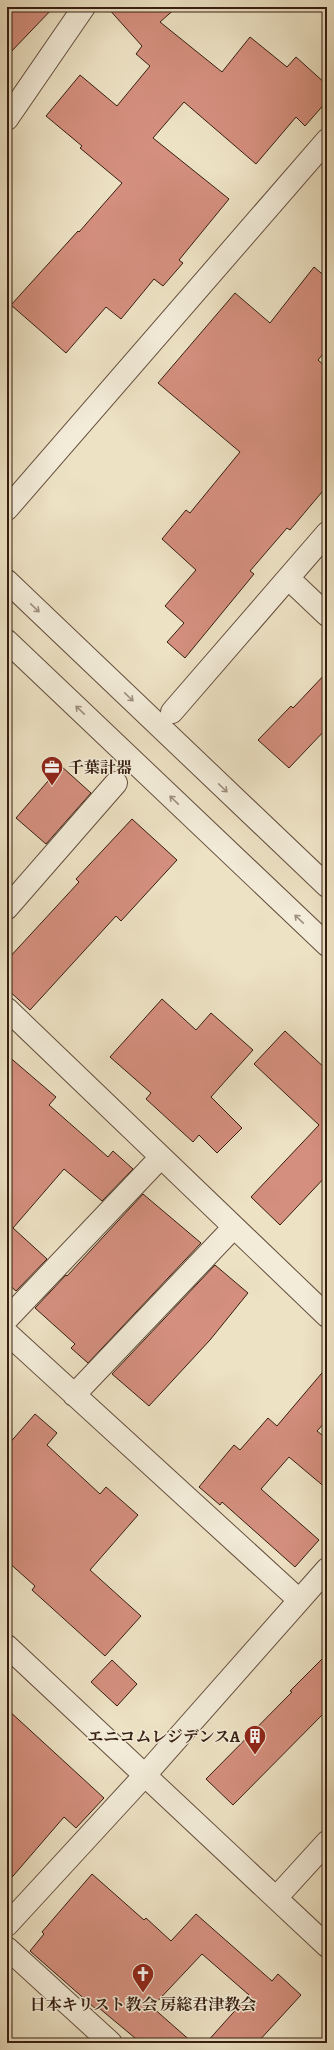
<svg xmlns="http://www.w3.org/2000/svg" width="334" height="2050" font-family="Alegreya,'Noto Serif JP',serif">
	<rect width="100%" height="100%" fill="#ede2c4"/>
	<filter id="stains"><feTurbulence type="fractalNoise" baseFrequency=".005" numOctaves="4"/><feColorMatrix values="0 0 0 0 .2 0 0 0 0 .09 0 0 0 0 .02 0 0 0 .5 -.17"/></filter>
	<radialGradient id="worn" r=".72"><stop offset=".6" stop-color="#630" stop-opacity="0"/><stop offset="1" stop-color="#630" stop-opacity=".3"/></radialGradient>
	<path fill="#d48f7e" stroke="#361e11" d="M7,7H54L7,56Z
		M107,7H177L160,22L222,72L250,37L287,67L296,57L327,85V101L305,126L296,117L256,164L184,102L153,138L229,199L179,260L183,263L163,286L154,279L121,319L106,307L66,353L11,305L78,231L79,232L122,183L80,148L82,146L46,116L80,75L117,106L150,66L136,54L142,46Z
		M314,267L327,278V349L318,360L327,368V486L290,530L287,528L250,571L254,574L185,658L167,642L184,623L165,606L196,570L162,539L186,510L190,513L240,452L158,383L235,293L270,323Z
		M327,672V728L289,768L258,740L291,706L293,708Z
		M61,766L91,793L46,844L16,818Z
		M132,819L177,860L121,921L116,916L30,1010L7,989V960L79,882L76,879Z
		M162,999L196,1030L211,1013L253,1050L211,1097L242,1128L217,1153L199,1135L193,1142L146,1099L151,1093L110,1057Z
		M285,1031L327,1070V1175L280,1225L251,1197L319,1125L254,1064Z
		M7,1055L56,1097L49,1105L108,1157L113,1151L133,1169L102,1201L64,1169L13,1228L47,1259L16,1291L7,1283Z
		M143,1194L201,1243L88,1363L71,1348L75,1344L35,1308L66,1275L67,1276Z
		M215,1265L248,1293L210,1340L149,1406L112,1374Z
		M327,1367V1420L317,1431L327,1439V1489L289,1457L261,1489L319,1540L295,1567L222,1502L220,1505L199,1487L234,1445L240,1450L268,1418L277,1426Z
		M35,1414L57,1433L47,1445L100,1494L106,1487L138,1515L90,1570L141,1616L105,1656L32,1590L35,1586L7,1561V1446Z
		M327,1654V1710L233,1805L206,1779L292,1692L290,1691Z
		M112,1660L137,1684L117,1706L91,1682Z
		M7,1709L104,1798L76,1828L64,1817L7,1883Z
		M92,1874L144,1920L146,1918L171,1941L196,1914L272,1981L278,1974L301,1995L257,2043H206L249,1995L202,1954L152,2007L193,2043H141L99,2008L97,2010L30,1951L44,1934L42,1932Z"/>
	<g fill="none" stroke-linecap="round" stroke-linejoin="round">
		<g stroke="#644f3e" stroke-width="24">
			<path id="minor" d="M7,119L84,7
				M7,509L327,140
				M288,578L327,615
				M7,581L327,886
				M7,641L327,945
				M172,712L327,533
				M7,908L116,783
				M7,1009L327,1316
				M7,1319L161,1157
				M7,1333L299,1600
				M74,1395L234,1227
				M7,1646L327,1946
				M276,1898L327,1842
				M7,1925L145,1775L327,1569
				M7,1948L111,2043"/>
		</g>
		<use href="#minor" stroke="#f3ecd9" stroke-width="22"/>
	</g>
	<defs><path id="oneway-shaft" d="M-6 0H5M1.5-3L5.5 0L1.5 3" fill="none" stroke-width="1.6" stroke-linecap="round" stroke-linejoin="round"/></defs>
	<g stroke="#9e8f7f">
		<use href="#oneway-shaft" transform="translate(35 608) rotate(44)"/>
		<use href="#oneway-shaft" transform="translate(129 697) rotate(44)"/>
		<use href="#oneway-shaft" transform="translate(80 710) rotate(-136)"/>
		<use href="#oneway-shaft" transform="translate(223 788) rotate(44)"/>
		<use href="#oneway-shaft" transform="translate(174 800) rotate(-136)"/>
		<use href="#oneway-shaft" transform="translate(299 919) rotate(-136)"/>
	</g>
	<defs>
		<g id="office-pin" transform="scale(1.15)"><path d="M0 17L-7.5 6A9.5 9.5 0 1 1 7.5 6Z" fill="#8f2418" stroke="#f3ecd9"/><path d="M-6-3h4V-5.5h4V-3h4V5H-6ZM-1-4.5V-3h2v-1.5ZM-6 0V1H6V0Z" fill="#fff"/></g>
		<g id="building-pin" transform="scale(1.15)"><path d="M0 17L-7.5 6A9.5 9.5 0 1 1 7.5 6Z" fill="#8f2418" stroke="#f3ecd9"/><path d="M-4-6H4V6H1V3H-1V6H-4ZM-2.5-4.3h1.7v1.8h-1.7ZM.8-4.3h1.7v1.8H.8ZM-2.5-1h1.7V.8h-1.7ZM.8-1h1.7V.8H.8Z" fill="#fff"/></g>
		<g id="church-pin" transform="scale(1.15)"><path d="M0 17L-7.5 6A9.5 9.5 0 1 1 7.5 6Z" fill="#8f2418" stroke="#f3ecd9"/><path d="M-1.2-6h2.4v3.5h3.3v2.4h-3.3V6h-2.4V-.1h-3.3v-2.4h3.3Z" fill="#fff"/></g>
	</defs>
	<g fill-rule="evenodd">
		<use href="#office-pin" x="52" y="767"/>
		<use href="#building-pin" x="255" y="1736"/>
		<use href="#church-pin" x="143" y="1974"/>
	</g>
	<g text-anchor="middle" stroke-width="3" stroke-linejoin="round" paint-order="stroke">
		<g font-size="16" font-weight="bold" fill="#361e11" stroke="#f3ecd9" text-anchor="start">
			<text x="68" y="773">千葉計器</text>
			<text x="240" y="1742" text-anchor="end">エニコムレジデンスA</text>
			<text x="143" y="2010" text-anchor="middle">日本キリスト教会 房総君津教会</text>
		</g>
	</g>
	<rect width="334" height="2050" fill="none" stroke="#ede2c4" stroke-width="24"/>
	<rect x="8" y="8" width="318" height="2034" fill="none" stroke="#361e11" stroke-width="2"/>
	<rect x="12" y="12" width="310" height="2026" fill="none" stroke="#361e11"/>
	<rect width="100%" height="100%" filter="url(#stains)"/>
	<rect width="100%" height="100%" fill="url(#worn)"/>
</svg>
